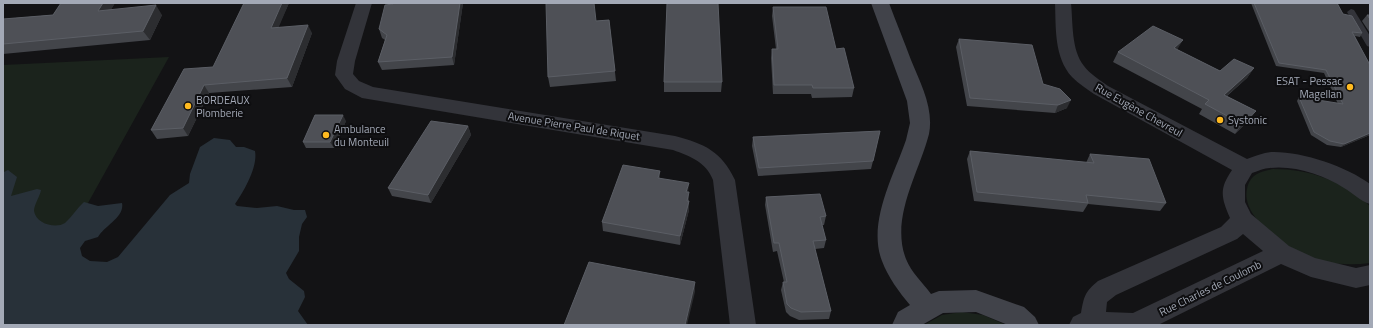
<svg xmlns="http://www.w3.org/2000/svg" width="1373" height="328" font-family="'Titillium Web',sans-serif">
	<rect width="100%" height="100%" fill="#131315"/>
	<path fill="#1b231c" d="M169,57L88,203L10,325H3V65Z
		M1273,169C1310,169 1343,181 1370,206V263C1346,266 1323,264 1301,253C1281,243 1241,216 1247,189C1248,182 1252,176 1259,173C1263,171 1269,170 1273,169Z
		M962,312L983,315L1006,325H924L942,315Z"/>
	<path fill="#283139" d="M214,138L230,140L236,147H244L255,151C258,167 244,191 235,204L237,206L257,208L277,206L294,210H305L307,217L302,224L299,237V251L286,273L289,279L304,291L305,297L298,311L308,325H3L4,172L8,170L17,177L11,196L37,189L41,190C40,196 34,205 34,211C36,224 56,229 65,223C72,217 77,208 84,202L98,206L122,203C125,217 104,226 98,237L85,241L80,248L82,256L90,261L107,262L118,257L170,195L189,183L190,174L200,147Z"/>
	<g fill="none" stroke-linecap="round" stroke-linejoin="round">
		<path fill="#33343a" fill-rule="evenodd" d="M1351,9L1354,10L1370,36V47L1367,46L1347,12Z"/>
		<path fill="#33343a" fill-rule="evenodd" d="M356,3H372L355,61L353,74L359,81L373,87L675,136C705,144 721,151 735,180L756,325H730L713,180C706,162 690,156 673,150L362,98L345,89L335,75L337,61Z
			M1055,3H1071C1073,22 1071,50 1084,66C1090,74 1100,80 1108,86L1247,159C1255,156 1263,153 1271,152C1301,151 1346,166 1370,184V204C1360,201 1353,193 1344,188C1324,175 1294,165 1270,168C1264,168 1258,171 1252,173L1245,185V202L1251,214L1289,246L1315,258L1356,268L1370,265V285L1356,288L1311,277L1281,264L1158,325H1069L1073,317L1081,313C1084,296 1085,292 1098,281L1221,227L1230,218C1221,197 1219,189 1232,170L1094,94C1087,89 1079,84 1072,77C1054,57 1056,28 1055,3ZM1243,234L1263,251L1133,313L1106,312L1107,302L1116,295L1237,239Z"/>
		<path fill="#41434a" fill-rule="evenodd" d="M871,3H889C896,22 904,41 911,60C921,84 934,109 929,134C919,173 890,218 906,259C911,272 923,283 931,294L939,291L976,290L1024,307L1035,317L1039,325H1008L976,312L943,313L922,325H892L898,312L910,305C899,292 888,277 882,261C867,223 894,175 906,140L910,123L907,101Z"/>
	</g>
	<path fill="#43454a" d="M61,3H115L111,9L162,15L150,40L3,54V19L53,15Z
		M289,3L278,27L312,33L292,87L209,93L188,136L157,139L151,130Z
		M463,3L454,65L382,70L378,62L385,40L382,38L379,29L393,4Z
		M1251,3H1337L1343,14L1362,33L1360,37L1355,36L1370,65V135L1341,147L1327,145L1311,135L1297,101L1299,97L1338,104L1324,73L1276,66Z
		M773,7L836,49L854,88L852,97L812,98L811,94H773L771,58L772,49H776L772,16Z
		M1367,15H1370V33L1362,21Z
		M609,20L616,81L550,87L548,77L596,21Z
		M959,39L1043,84L1067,108L1055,113L967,106L956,47Z
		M1178,50L1220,71L1254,68L1247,78L1227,96L1256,111L1248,121L1235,134L1199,114L1202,109L1113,62L1118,52Z
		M664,82H722L721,92H664Z
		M346,121L334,148H306L303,142Z
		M468,126L471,135L431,203L392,196L388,188Z
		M753,137L873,161L871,169L758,176L752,146Z
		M970,151L1086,163L1090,154L1166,203L1160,211L1088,204L1083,212L974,201L967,159Z
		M660,178L688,192L689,210L680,245L603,231L602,222Z
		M766,197L826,216L824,225H822L826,240L824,248L815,249L831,311L829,319L799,320L790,316L786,312L781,290L783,282H784L777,251L773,252L765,205Z"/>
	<path fill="#2c2d30" d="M103,3H115L105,20L98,11Z
		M282,3H289L275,36L271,28Z
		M460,3H463L454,65L452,57Z
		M156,5L162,15L150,40L143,31Z
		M308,25L312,33L292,87L287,78Z
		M1183,40L1177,50L1174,48Z
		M1254,68L1247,78L1217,104L1224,95Z
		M204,85L209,93L188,136L183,128Z
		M1071,100L1067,108L1055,113L1058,105Z
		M1256,111L1248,121L1235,134L1242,124Z
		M343,115L346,121L334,148L330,142Z
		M468,126L471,135L431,203L428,195Z
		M1370,133V135L1341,147L1344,144Z
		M660,171V179L658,178Z
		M689,183L688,192L686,200V192Z
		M689,192V201L687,209V201Z
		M689,201V210L680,245V236Z
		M695,282V292L687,325H685Z"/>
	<path fill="#4e5056" stroke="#5b5e65" d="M61,3H103L98,11L156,5L143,31L3,44V19L53,15Z
		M244,3H282L271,28L308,25L287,78L204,85L183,128L151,130L184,69L213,67Z
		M393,3H460L452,57L378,62L387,35L379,29L385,5L393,4Z
		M546,3H594L596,21L609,20L615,71L548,77Z
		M667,3H718L722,82H664Z
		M1254,3H1337L1343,14L1352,16L1362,33L1352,32L1370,65V133L1344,144L1330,141L1314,132L1299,97L1343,104L1326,70L1279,63Z
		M773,7H826L836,49L844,48L854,88H813L812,85H774L772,49H778Z
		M1367,15H1370V19Z
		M1153,26L1183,40L1174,48L1220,71L1234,59L1254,68L1224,95L1256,111L1242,124L1205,104L1209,100L1118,52Z
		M959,39L1032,45L1043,84L1060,89L1071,100L1058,105L970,98Z
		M315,115H343L330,142H303Z
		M431,121L468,126L428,195L388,188Z
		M880,131L873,161L759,168L753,137Z
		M970,151L1094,163L1090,154L1149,159L1166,203L1086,195L1088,203L977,192Z
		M623,165L660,171L658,178L689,183L686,192H689L687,201H689L680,236L602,222Z
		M820,194L826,216L820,217L826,240L813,241L831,311L801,312L791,308L787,304L783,282H787L779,243H774L766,197Z
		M589,262L695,282L685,325H564Z"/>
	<g fill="#ffba20" stroke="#0e0e10" stroke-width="1.5">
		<circle cx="1350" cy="87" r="4"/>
		<circle cx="188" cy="106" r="4"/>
		<circle cx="1220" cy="120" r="4"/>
		<circle cx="326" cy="135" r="4"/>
	</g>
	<g text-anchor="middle" stroke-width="4" stroke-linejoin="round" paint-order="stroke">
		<g font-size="11" fill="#a3a9b6" stroke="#0e0e10" text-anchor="start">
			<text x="1342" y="85" text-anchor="end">ESAT - Pessac<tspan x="1342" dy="13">Magellan</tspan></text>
			<text x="196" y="104">BORDEAUX<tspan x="196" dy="13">Plomberie</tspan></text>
			<text x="1228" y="124">Systonic</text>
			<text x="334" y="133">Ambulance<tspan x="334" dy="13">du Monteuil</tspan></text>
		</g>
		<g font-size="11" fill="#a3a9b6" stroke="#0e0e10">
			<text transform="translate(1139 110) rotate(29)" y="4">Rue Eugène Chevreul</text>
			<text transform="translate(574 126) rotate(9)" y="4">Avenue Pierre Paul de Riquet</text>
			<text transform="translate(1210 288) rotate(-26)" y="4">Rue Charles de Coulomb</text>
		</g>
	</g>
	<rect width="1373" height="328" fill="none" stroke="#a3a9b6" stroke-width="8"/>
</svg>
